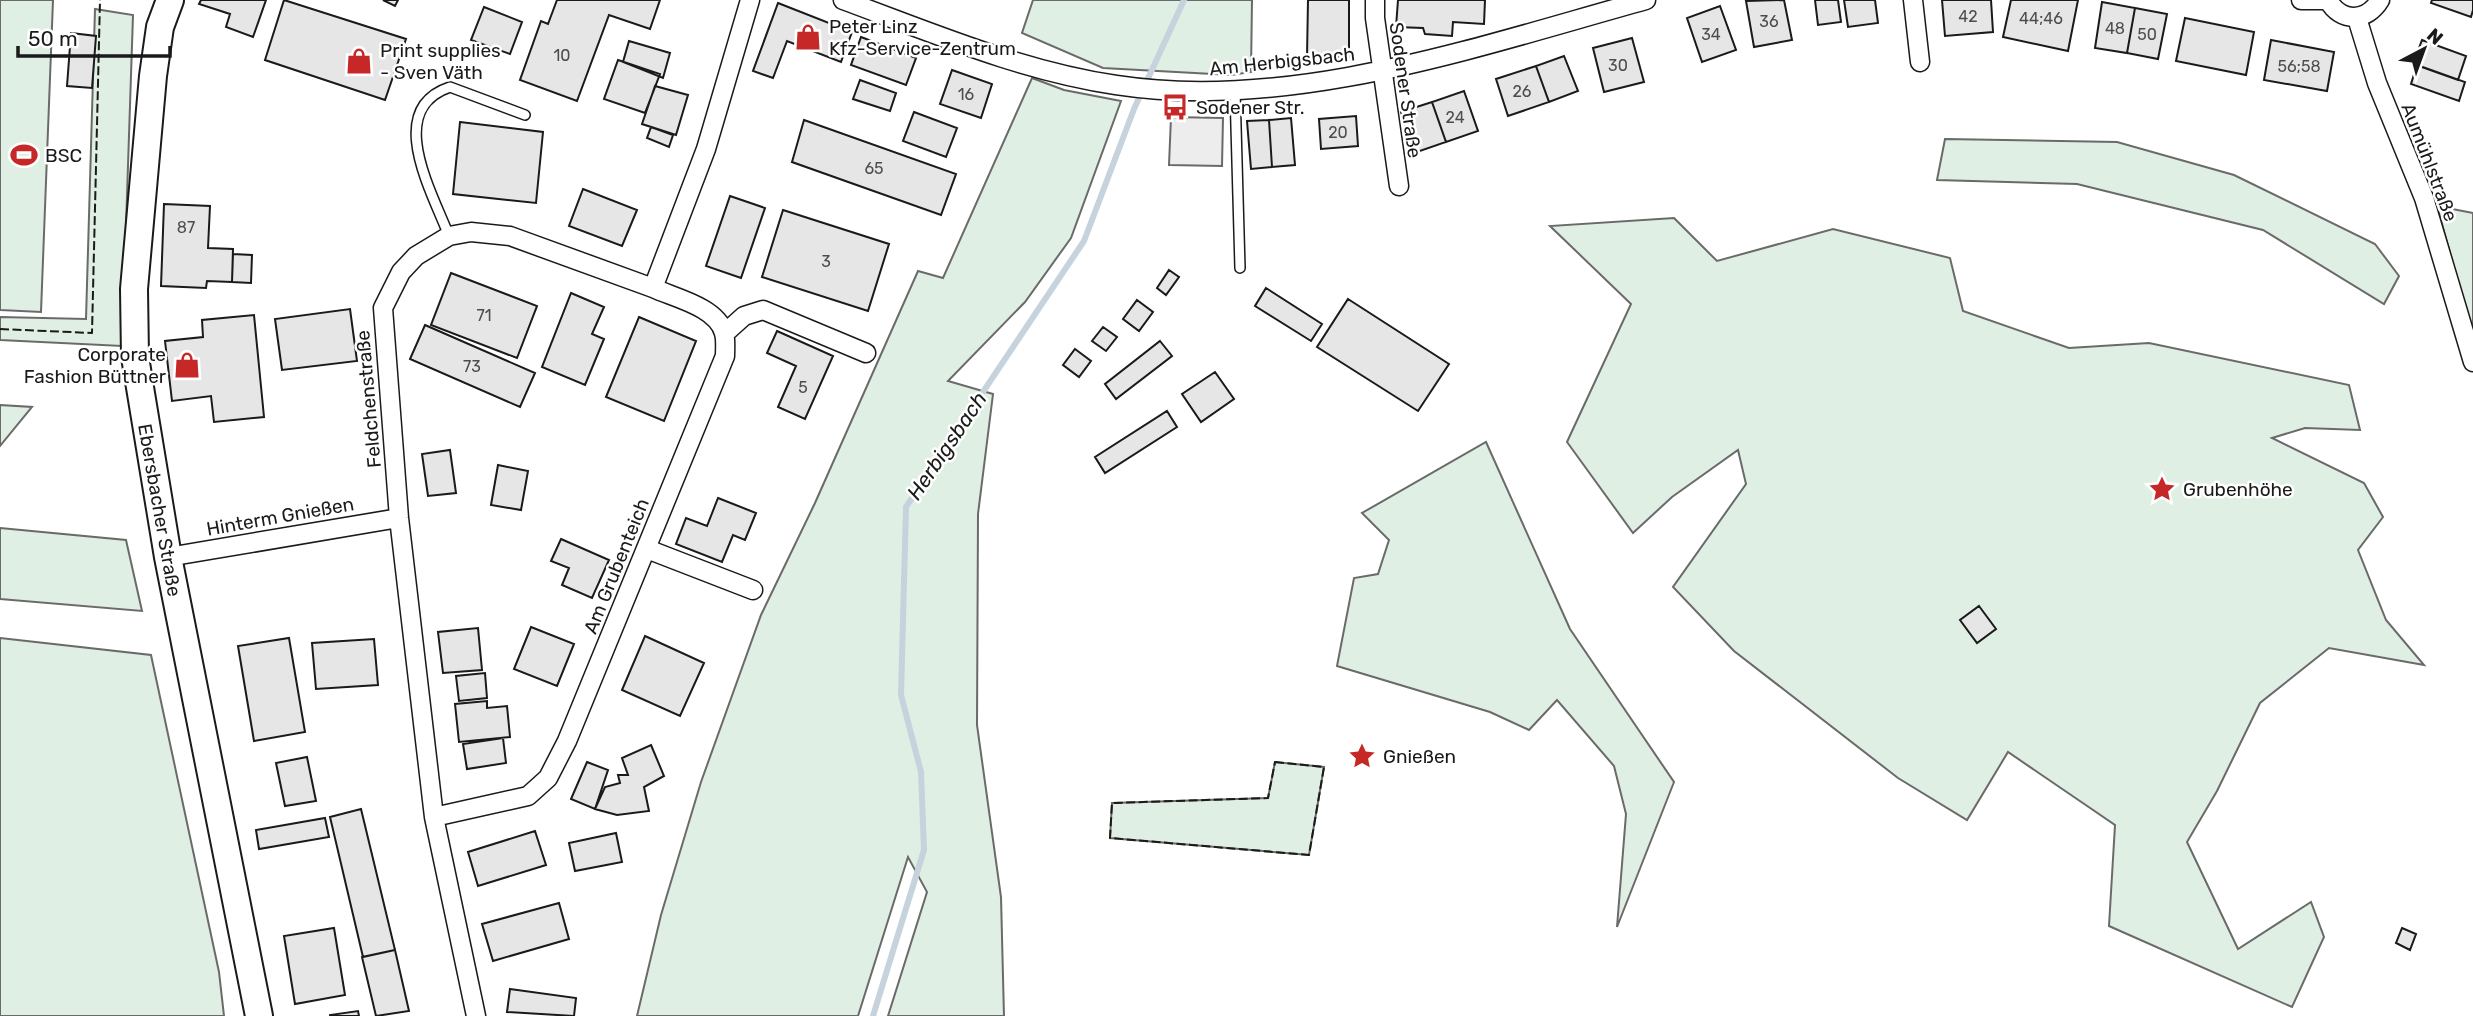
<svg xmlns="http://www.w3.org/2000/svg" width="2473" height="1016" font-family="Rubik,sans-serif">
	<rect width="100%" height="100%" fill="#fff"/>
	<path fill="#e0efe3" stroke="#6a6a6a" stroke-width="2" d="M0,0H53L41,312L0,310Z
		M1033,0H1252L1251,72L1231,75L1103,68L1022,33Z
		M95,9L133,15L122,346L0,340V317L86,319Z
		M1032,78L1064,90L1121,101L1071,238L1025,302L948,381L993,394L978,514L977,725L1001,897L1004,1016H888L927,892L908,857L858,1016H637L661,915L701,782L761,615L815,503L918,271L943,278Z
		M1945,139L2117,142L2234,175L2375,244L2399,276L2384,304L2263,230L2077,184L1937,180Z
		M2437,206L2473,213V336Z
		M1674,218L1717,261L1833,229L1950,258L1963,311L2069,348L2149,343L2349,385L2360,430L2305,428L2272,438L2364,483L2383,517L2358,550L2386,620L2424,665L2329,648L2260,703L2217,791L2187,842L2238,949L2311,902L2324,937L2292,1007L2109,926L2115,825L2008,752L1967,820L1898,778L1734,651L1673,587L1746,484L1738,450L1672,497L1633,533L1567,442L1631,304L1550,226Z
		M0,405L32,407L0,446Z
		M1486,442L1570,629L1674,782L1617,927L1626,814L1614,766L1557,700L1529,730L1490,712L1337,666L1354,578L1378,574L1389,540L1362,513Z
		M0,528L126,540L142,611L0,599Z
		M0,638L151,655L219,972L224,1016H0Z
		M1275,762L1324,767L1309,855L1110,838L1112,803L1268,798Z"/>
	<path fill="#ededed" stroke="#6a6a6a" stroke-width="2" d="M1171,117L1223,118L1222,166L1169,165Z"/>
	<g fill="none" stroke-linecap="round" stroke-linejoin="round">
		<path stroke="#c6d2dc" stroke-width="6" d="M873,1016L924,850L921,772L901,695L906,507L1084,241L1134,109L1184,0"/>
	</g>
	<path fill="#e6e6e6" stroke="#1a1a1a" stroke-width="2" d="M201,0H266L253,37L226,27L230,14L199,4Z
		M284,0L406,39L385,100L265,60Z
		M383,0H398L395,6Z
		M557,0H660L650,29L609,15L577,101L520,80L541,21L548,24Z
		M1308,0H1349V57H1307Z
		M1398,0H1485L1484,24L1453,22L1452,36L1425,34L1423,28L1396,27Z
		M1784,0L1792,40L1754,47L1746,1Z
		M1815,0H1838L1841,22L1818,25Z
		M1844,0H1875L1878,23L1848,27Z
		M1942,0H1991L1993,32L1945,36Z
		M2011,0H2078L2068,51L2003,37Z
		M2432,0H2473V10L2471,17L2431,3Z
		M2102,2L2135,8L2127,53L2095,48Z
		M778,3L852,32L841,62L787,41L773,78L753,71Z
		M1720,6L1736,50L1702,62L1687,18Z
		M484,7L522,22L510,54L471,40Z
		M2135,8L2167,14L2158,59L2127,53Z
		M2185,18L2254,32L2246,75L2176,61Z
		M71,33L96,36L92,88L67,86Z
		M861,37L916,58L906,85L851,65Z
		M1632,38L1644,82L1604,92L1593,48Z
		M2271,40L2334,52L2327,91L2264,80Z
		M2422,40L2466,56L2458,80L2413,64Z
		M629,41L670,53L663,78L623,62Z
		M1564,56L1578,91L1549,102L1536,66Z
		M618,60L660,74L645,113L604,99Z
		M2417,65L2465,82L2459,101L2411,84Z
		M1536,66L1549,102L1508,116L1496,79Z
		M952,70L992,84L981,118L940,104Z
		M860,80L896,93L890,111L853,99Z
		M655,86L688,95L676,135L642,124Z
		M1464,91L1478,131L1446,142L1432,102Z
		M1432,102L1446,142L1414,153L1401,112Z
		M914,112L957,128L946,157L903,141Z
		M1356,116L1358,146L1321,149L1319,119Z
		M1291,118L1295,165L1272,167L1269,120Z
		M804,120L956,174L941,215L792,162Z
		M1269,120L1272,167L1251,169L1247,121Z
		M460,122L543,132L536,203L453,194Z
		M651,127L673,135L669,147L647,138Z
		M583,189L637,210L622,246L569,226Z
		M730,196L765,208L741,278L706,266Z
		M164,204L210,206L208,248L233,249L232,282L207,281L206,288L161,286Z
		M783,210L889,244L868,311L762,277Z
		M233,254L252,255L251,283L232,282Z
		M1169,270L1179,277L1166,295L1157,288Z
		M451,273L537,306L517,358L431,325Z
		M1266,288L1322,324L1311,341L1255,306Z
		M571,293L604,307L592,334L604,339L585,385L542,367Z
		M1348,299L1449,364L1418,411L1317,347Z
		M1137,300L1153,312L1139,331L1123,319Z
		M350,309L357,361L282,370L275,319Z
		M254,315L264,417L214,422L211,396L172,401L165,341L203,337L202,320Z
		M639,317L696,341L664,421L606,397Z
		M425,325L535,373L520,407L410,359Z
		M1103,327L1117,337L1106,351L1092,341Z
		M777,331L833,356L805,419L778,407L796,366L767,353Z
		M1160,341L1172,356L1116,399L1105,384Z
		M1075,349L1091,361L1079,377L1063,365Z
		M1215,372L1234,399L1201,422L1182,394Z
		M1167,411L1177,427L1105,473L1095,457Z
		M450,450L456,493L428,496L422,454Z
		M498,465L528,471L521,510L491,505Z
		M718,498L756,513L745,540L733,535L722,562L676,544L686,518L707,526Z
		M561,539L609,560L592,598L562,585L569,568L551,561Z
		M1979,606L1996,629L1977,643L1960,620Z
		M531,627L574,644L557,686L514,669Z
		M478,628L482,670L443,673L438,632Z
		M645,636L704,663L680,716L622,690Z
		M289,638L305,732L254,741L238,646Z
		M374,639L378,685L316,689L312,643Z
		M485,673L487,698L459,701L456,676Z
		M487,701V708L507,706L510,737L459,742L455,704Z
		M503,738L506,763L467,769L463,744Z
		M651,745L664,776L644,787L649,811L617,815L595,809L605,787L620,783L618,775H628L622,758Z
		M307,757L316,801L285,806L276,763Z
		M587,762L608,770L595,809L571,799Z
		M361,809L395,950L363,957L330,817Z
		M325,818L329,837L259,849L256,830Z
		M535,831L546,865L478,886L468,852Z
		M616,833L622,862L575,871L569,843Z
		M559,903L569,939L493,961L482,924Z
		M334,928L345,995L295,1004L284,936Z
		M2402,928L2416,934L2410,950L2396,943Z
		M395,950L409,1011L376,1016L362,957Z
		M510,989L576,998L574,1016L507,1012Z
		M358,1011L359,1016H330V1015Z"/>
	<g fill="none" stroke-linecap="round" stroke-linejoin="round">
		<g stroke="#1a1a1a" stroke-width="12">
			<path id="lane" d="M1235,91L1240,268
				M449,236C432,192 384,109 450,87L525,115"/>
		</g>
		<g stroke="#1a1a1a" stroke-width="21">
			<path id="street" d="M843,0C933,33 1021,71 1116,85C1291,112 1479,46 1646,0
				M1375,0V18L1399,186
				M1913,0L1920,62
				M2301,0H2328C2341,23 2367,22 2380,0
				M2357,18L2377,83L2424,198L2473,362
				M724,334L744,316L763,310L866,353
				M647,549L753,590
				M168,557L399,518
				M434,817L528,796L548,778L567,741L725,356C725,349 726,340 724,333C717,307 675,298 653,288
				M476,1016L434,817L399,518L383,308L401,272L416,256L449,236L471,232L510,236L653,288L706,149L750,0"/>
		</g>
		<g stroke="#1a1a1a" stroke-width="30">
			<path id="secondary" d="M170,0L160,27L153,76L134,289L135,357L168,557L259,1016"/>
		</g>
		<use href="#lane" stroke="#fff" stroke-width="9"/>
		<use href="#street" stroke="#fff" stroke-width="18"/>
		<use href="#secondary" stroke="#fff" stroke-width="26"/>
		<path stroke="#1a1a1a" stroke-width="2" stroke-dasharray="9 3.5" stroke-linecap="butt" d="M0,329L92,333L100,0
			M1275,762L1324,767L1309,855L1110,838L1112,803L1268,798Z"/>
	</g>
	<defs>
		<g id="shop-bare" transform="scale(2.1)"><path d="M-5-2.5h2.3a2.7 3.5 0 0 1 5.4 0H5L5.5 6h-11ZM-1.5-2.5h3a1.5 2.3 0 0 0-3 0Z" fill="#c62828" stroke="#fff" stroke-width="2.5" paint-order="stroke"/></g>
		<g id="bus-bare" transform="scale(2.1)"><path d="M-5-6H5V4H4V6H2V4H-2V6H-4V4H-5ZM-3.5-4V0h7V-4ZM-3.5 1.2v1.5H-2V1.2ZM2 1.2v1.5H3.5V1.2Z" fill="#c62828" stroke="#fff" stroke-width="2.5" paint-order="stroke"/></g>
		<g id="stadium-bare" transform="scale(2.1)"><path d="M0-5a6.5 5 0 1 0 0 10a6.5 5 0 1 0 0-10ZM-3.5-1.8h7v3.6h-7Z" fill="#c62828" stroke="#fff" stroke-width="2.5" paint-order="stroke"/></g>
		<g id="sight-bare" transform="scale(2.1)"><path d="M0-6L1.8-2.2L6-1.7L2.9 1.2L3.7 5.4L0 3.3L-3.7 5.4L-2.9 1.2L-6-1.7L-1.8-2.2Z" fill="#c62828" stroke="#fff" stroke-width="2.5" paint-order="stroke"/></g>
	</defs>
	<g fill-rule="evenodd">
		<use href="#shop-bare" x="808" y="37"/>
		<use href="#shop-bare" x="359" y="61"/>
		<use href="#bus-bare" x="1175" y="107"/>
		<use href="#stadium-bare" x="24" y="155"/>
		<use href="#shop-bare" x="187" y="365"/>
		<use href="#sight-bare" x="2162" y="489"/>
		<use href="#sight-bare" x="1362" y="756"/>
	</g>
	<g text-anchor="middle" stroke-width="5" stroke-linejoin="round" paint-order="stroke">
		<g font-size="16" fill="#4d4d4d">
			<text x="1968" y="22">42</text>
			<text x="2041" y="24">44;46</text>
			<text x="1769" y="27">36</text>
			<text x="2115" y="34">48</text>
			<text x="1711" y="40">34</text>
			<text x="2147" y="40">50</text>
			<text x="562" y="61">10</text>
			<text x="1618" y="71">30</text>
			<text x="2299" y="72">56;58</text>
			<text x="1522" y="97">26</text>
			<text x="966" y="100">16</text>
			<text x="1455" y="123">24</text>
			<text x="1338" y="138">20</text>
			<text x="874" y="174">65</text>
			<text x="186" y="233">87</text>
			<text x="826" y="267">3</text>
			<text x="484" y="321">71</text>
			<text x="472" y="372">73</text>
			<text x="803" y="393">5</text>
		</g>
		<g font-size="19" fill="#1a1a1a" stroke="#fff" text-anchor="start">
			<text x="829" y="33">Peter Linz<tspan x="829" dy="22">Kfz-Service-Zentrum</tspan></text>
			<text x="380" y="57">Print supplies<tspan x="380" dy="22">- Sven Väth</tspan></text>
			<text x="1196" y="114">Sodener Str.</text>
			<text x="45" y="162">BSC</text>
			<text x="166" y="361" text-anchor="end">Corporate<tspan x="166" dy="22">Fashion Büttner</tspan></text>
			<text x="2183" y="496">Grubenhöhe</text>
			<text x="1383" y="763">Gnießen</text>
		</g>
		<g font-size="19" fill="#1a1a1a" stroke="#fff">
			<text transform="translate(1282 61) rotate(-6)" y="7">Am Herbigsbach</text>
			<text transform="translate(1406 90) rotate(82)" y="7">Sodener Straße</text>
			<text transform="translate(2430 162) rotate(69)" y="7">Aumühlstraße</text>
			<text transform="translate(368 399) rotate(-95)" y="7">Feldchenstraße</text>
			<text transform="translate(160 510) rotate(80)" y="7">Ebersbacher Straße</text>
			<text transform="translate(280 516) rotate(-10)" y="7">Hinterm Gnießen</text>
			<text transform="translate(616 566) rotate(-68)" y="7">Am Grubenteich</text>
		</g>
		<g font-size="21" font-style="italic" fill="#1a1a1a" stroke="#fff">
			<text transform="translate(947 446) rotate(-56)" y="7">Herbigsbach</text>
		</g>
	</g>
	<g transform="translate(2424 49) rotate(41)" stroke="#ffffff" stroke-width="5" paint-order="stroke">
	<path d="M0-5L12 26L0 18L-12 26Z" fill="#1a1a1a"/>
	<text y="-10" font-size="19" font-weight="bold" text-anchor="middle" fill="#1a1a1a">N</text>
	</g>
	<path d="M18 46v10h152v-10" fill="none" stroke="#1a1a1a" stroke-width="3.5"/>
	<text x="28" y="46" font-size="21" fill="#1a1a1a" stroke="#ffffff" stroke-width="5" paint-order="stroke">50 m</text>
</svg>
